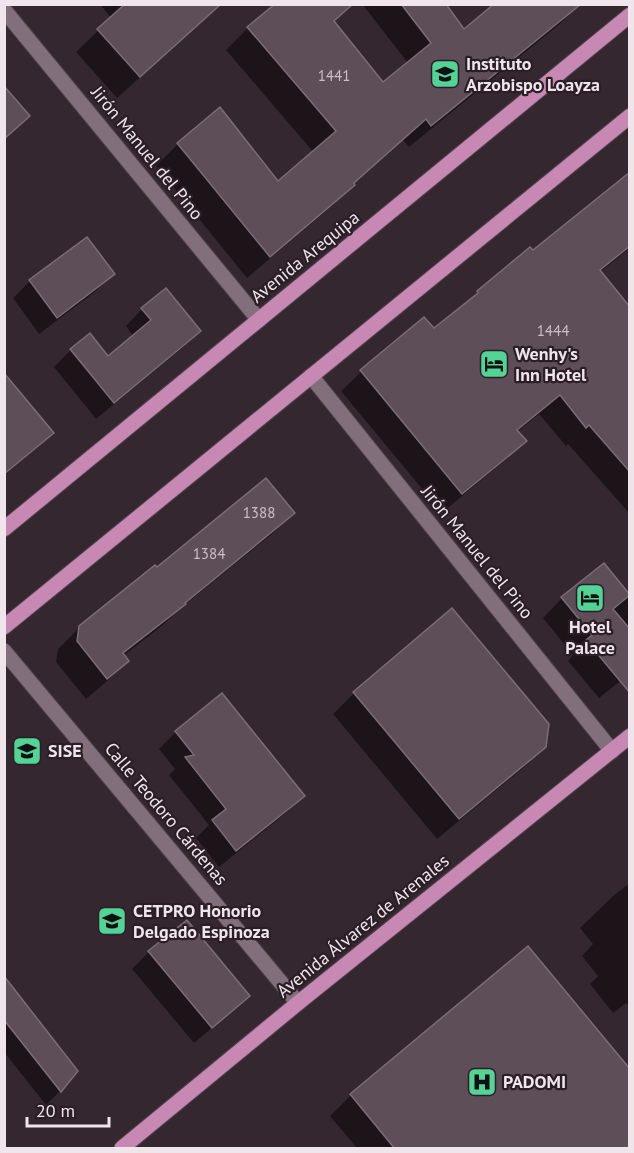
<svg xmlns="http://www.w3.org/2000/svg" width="634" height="1153" font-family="'PT Sans',sans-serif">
	<rect width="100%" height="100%" fill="#352730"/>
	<path fill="#0007" d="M100,4H214L216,7L194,29L117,98L76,52L111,18Z
		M277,4H354L333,23L383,84L408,63L362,4H434L464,31L579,4L561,23L409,147L403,140L353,185L331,207L247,278L156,166L178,144L278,183L314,153L226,50L248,28Z
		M630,174V248L600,272L630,309V514L568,444L566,446L539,414L517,432L525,441L505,460L442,513L341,391L361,372L424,319L434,331L461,309L478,292L530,249L533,252Z
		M86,239L113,274L96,291L39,334L13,298L30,281Z
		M142,309L199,331L182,348L96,419L54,367L71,350L90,335L108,358L134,337L126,326Z
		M4,395L52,433L35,449L4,475Z
		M293,513L272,534L177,611L163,625L123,656L127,661L106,682L86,699L56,662L58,649L80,627L156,569Z
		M630,588V673L599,698L568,661L573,655L543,618L562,598L625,592Z
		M354,693L545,746L523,768L437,839L333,714Z
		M221,695L303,796L286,813L219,867L196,838L209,825L169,775L175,769L159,749L176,732Z
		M630,883V1007L626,1003L613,1013L590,984L598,976L582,956L593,944L580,928L612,897Z
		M187,922L248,996L231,1012L194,1043L132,969L149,952Z
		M4,978L76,1071L60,1091L46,1105L4,1052Z
		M351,1095L630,1148H357L330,1116Z"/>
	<path fill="#5e4e58" stroke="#7c6c77" stroke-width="1.5" d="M125,4H221L140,77L97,29Z
		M275,4H353L334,21L383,82L431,43L401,4H446L464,29L494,4H581L431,126L426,119L354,183L355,185L270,257L177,143L220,107L278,181L336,131L247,27Z
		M4,86L30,116L4,139Z
		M630,172V246L600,270L630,307V472L589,425L586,428L560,395L517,430L527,441L462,494L360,370L424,317L434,328L478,293L477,291L530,247L533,250Z
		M87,237L115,274L57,318L29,280Z
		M166,288L201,331L114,403L70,349L90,333L108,356L151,320L141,308Z
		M4,373L54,433L4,474Z
		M266,478L295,513L185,603L186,604L123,653L129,661L107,679L77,641L79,626L155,565L157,567Z
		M604,563L630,595L613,609L630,629V693L586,640L592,635L561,597Z
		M452,608L549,724L546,747L459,819L353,692Z
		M222,693L305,796L236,851L212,820L226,809L185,757L194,755L175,731Z
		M187,920L250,996L212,1028L148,951Z
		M528,946L630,1069V1149H395L350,1094Z
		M4,976L78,1071L61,1092L4,1020Z"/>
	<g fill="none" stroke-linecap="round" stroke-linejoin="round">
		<g stroke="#4f434b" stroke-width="17">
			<path id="minor" d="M4,10L259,320
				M311,376L612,751
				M4,651L298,1003"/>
		</g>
		<g stroke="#4f434b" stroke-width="17">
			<path id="major" d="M4,529L630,15
				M4,627L630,116
				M122,1148L298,1003L630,736"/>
		</g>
		<use href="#minor" stroke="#81707b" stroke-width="15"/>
		<use href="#major" stroke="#c888b4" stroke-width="15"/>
	</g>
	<defs>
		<g id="university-square" transform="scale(1.5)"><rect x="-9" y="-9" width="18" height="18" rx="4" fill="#54d396" stroke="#2b1e26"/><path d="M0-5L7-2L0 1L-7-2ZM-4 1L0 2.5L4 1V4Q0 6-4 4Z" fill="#111"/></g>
		<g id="hotel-square" transform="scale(1.5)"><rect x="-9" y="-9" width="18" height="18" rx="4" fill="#54d396" stroke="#2b1e26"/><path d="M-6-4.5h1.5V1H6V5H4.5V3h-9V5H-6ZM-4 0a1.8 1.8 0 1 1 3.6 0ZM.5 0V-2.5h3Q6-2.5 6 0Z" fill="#111"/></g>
		<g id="hospital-square" transform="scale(1.5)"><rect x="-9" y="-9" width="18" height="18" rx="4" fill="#54d396" stroke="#2b1e26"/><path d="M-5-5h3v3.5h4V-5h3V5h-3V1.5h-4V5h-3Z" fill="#111"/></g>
	</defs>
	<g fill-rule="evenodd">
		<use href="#university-square" x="445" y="74"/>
		<use href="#hotel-square" x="494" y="364"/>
		<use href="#hotel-square" x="590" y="598"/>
		<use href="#university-square" x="27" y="751"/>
		<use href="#university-square" x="112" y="921"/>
		<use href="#hospital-square" x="482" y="1082"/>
	</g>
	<g text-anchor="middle" stroke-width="4.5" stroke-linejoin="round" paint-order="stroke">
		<g font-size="15" fill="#cbbfc6">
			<text x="334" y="81">1441</text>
			<text x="553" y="336">1444</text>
			<text x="259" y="518">1388</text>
			<text x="209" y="559">1384</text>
		</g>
		<g font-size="18" font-weight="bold" fill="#efe5eb" stroke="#2b1e26" text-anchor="start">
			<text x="466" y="70">Instituto<tspan x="466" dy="21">Arzobispo Loayza</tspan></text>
			<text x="515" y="360">Wenhy's<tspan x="515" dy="21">Inn Hotel</tspan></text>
			<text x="590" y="633" text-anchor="middle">Hotel<tspan x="590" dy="21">Palace</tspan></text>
			<text x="48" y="757">SISE</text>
			<text x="133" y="917">CETPRO Honorio<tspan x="133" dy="21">Delgado Espinoza</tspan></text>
			<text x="503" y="1088">PADOMI</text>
		</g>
		<g font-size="18" fill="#efe5eb" stroke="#2b1e26">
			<text transform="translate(147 153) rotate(51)" y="6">Jirón Manuel del Pino</text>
			<text transform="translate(305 257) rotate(-39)" y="6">Avenida Arequipa</text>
			<text transform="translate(477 552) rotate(51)" y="6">Jirón Manuel del Pino</text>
			<text transform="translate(166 814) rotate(50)" y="6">Calle Teodoro Cárdenas</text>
			<text transform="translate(363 926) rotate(-39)" y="6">Avenida Álvarez de Arenales</text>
		</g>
	</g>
	<rect width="634" height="1153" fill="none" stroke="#efe5eb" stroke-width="12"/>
	<path d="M27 1117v9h82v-9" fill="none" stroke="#efe5eb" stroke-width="3"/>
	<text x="36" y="1117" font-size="18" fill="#efe5eb" stroke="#2b1e26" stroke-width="4.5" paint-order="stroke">20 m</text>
</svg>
